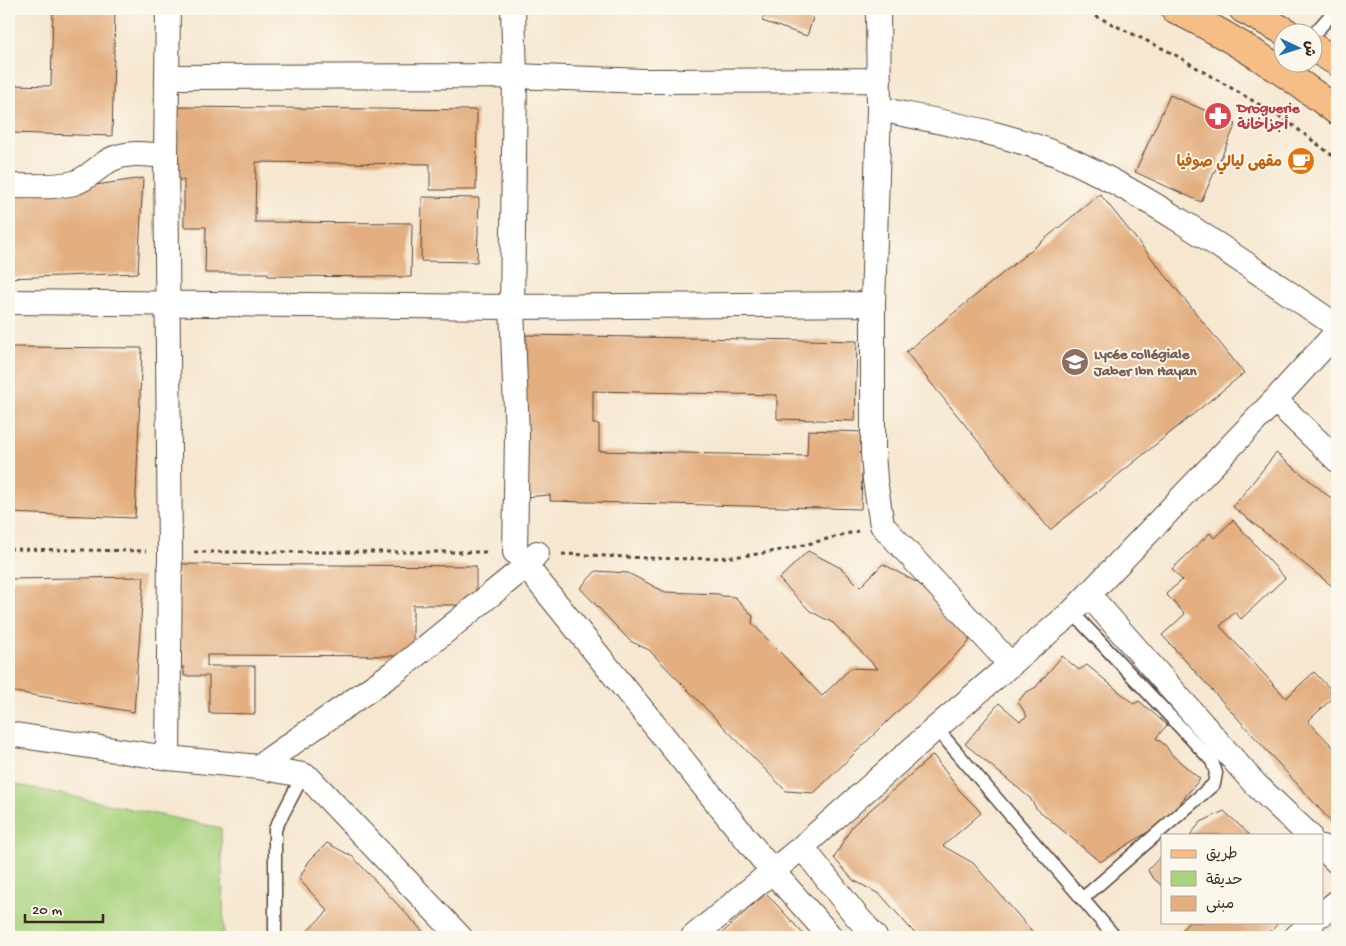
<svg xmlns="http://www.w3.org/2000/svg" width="1346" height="946" font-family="'Gochi Hand','Playpen Sans Arabic',sans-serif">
	<rect width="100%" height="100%" fill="#fbf7ec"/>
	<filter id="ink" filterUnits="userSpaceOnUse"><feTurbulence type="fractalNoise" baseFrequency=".02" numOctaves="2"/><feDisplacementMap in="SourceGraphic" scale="10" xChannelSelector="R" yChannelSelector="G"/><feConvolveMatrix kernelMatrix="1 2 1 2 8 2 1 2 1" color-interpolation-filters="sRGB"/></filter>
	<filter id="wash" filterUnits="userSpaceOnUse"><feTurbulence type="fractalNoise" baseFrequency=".0096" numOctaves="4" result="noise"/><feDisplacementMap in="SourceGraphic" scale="20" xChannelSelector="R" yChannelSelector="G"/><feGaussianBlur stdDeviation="1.12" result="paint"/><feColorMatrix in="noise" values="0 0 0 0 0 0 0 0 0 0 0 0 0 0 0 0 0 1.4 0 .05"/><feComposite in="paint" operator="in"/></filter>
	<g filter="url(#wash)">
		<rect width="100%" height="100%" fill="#f6e7d0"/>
		<path fill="#a8d27d" stroke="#727e4e" d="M9,783L221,828L224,937H9Z"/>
		<g id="blocks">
			<path fill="#e3af80" d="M53,9H115L112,136L9,133V101H12L13,85L51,86Z
				M766,9H816L807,36L762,21Z
				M1170,95L1236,124L1201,202L1135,172Z
				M175,107L477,110L476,190H430V164L256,162L255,222L412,223L411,277L268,276V273H205L206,227H184V180H175Z
				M143,178L138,273L9,278V198Z
				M1100,194L1244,373L1050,530L906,352Z
				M422,197L479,198L477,262L421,261Z
				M526,335L857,341L855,421L777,419V395L593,391V424H599V451L807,456L808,430L863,432L861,509L550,501V495L524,497Z
				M9,347L142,348L135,518L9,513Z
				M1276,453L1337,503V515L1331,523L1337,527V590L1233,507Z
				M1233,520L1285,578L1241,619L1235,612L1220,626L1286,698L1314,672L1336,695L1308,721L1337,751V828L1162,635L1185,614L1166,594L1182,580L1172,569L1210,533L1214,538Z
				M808,551L841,568L860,587L883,564L918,583L969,635V642L814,793L786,791L649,650L630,641L580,588L596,571L628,573L665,592L719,594L722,596L735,597L753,616L752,623L822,696L851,668L878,669L833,623L810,611L779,579Z
				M178,564L476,566V605H413V656L207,655V666H255V714L209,713V676H184V667H177Z
				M144,577L134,712L9,691V579Z
				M1062,656L1079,670L1087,665L1134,704L1139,701L1167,725L1156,738L1166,746L1171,754L1200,779L1164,822L1100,862L1036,808L1030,798L965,744L999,703L1020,721L1027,716L1018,702L1025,693L1036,687Z
				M933,755L960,791L977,808L981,813L943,846L973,863L1037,937H918L881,895L853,880L834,858L852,826Z
				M1224,811L1250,835H1190L1201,822Z
				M327,843L353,857L428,937H303L305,933L328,911L299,879L309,861Z
				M1162,855V886L1151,876L1148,870Z
				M766,893L806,937H718Z
				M1189,922H1279L1266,937H1170L1182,930Z"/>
		</g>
	</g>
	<g filter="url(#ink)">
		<use href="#blocks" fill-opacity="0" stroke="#574639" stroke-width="1"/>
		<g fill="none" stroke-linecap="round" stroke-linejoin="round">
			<g stroke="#574639" stroke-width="15">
				<path id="lane" d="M1314,34L1336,9
					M1072,612L1212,761L1216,773L1214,784L1082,899
					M936,728L1115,937
					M275,937V829L303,775"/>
			</g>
			<g stroke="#574639" stroke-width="26">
				<path id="street" d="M168,9L166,156L170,552L168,758
					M513,9L515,76L512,307L517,436L515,552
					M878,9L879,109L873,304V453L875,480L882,525L1011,665
					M168,77L515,76L643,81L879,80
					M879,109C946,123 1015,134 1077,163C1169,207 1252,269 1337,326
					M9,186C30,186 54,188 74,183C88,179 97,167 110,160C127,151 147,154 166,156
					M9,302L512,307L873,304
					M1275,400L1337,460
					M526,566L773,872L831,937
					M1089,595L1255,784L1309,835
					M9,734L168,758L258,767L303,775L309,778L460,937
					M258,767L400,668L526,566L537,553
					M802,847L854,913L875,937
					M1322,847L1337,862
					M1322,914L1337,902
					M693,937L802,847L936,728L1072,612L1275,400L1337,332
					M1296,937L1313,922"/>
			</g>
			<g stroke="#574639" stroke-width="30">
				<path id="primary" d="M1175,9C1232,37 1286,72 1337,111
					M1243,9L1286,32
					M1314,48L1337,62"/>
			</g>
			<path stroke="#574639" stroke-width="3" stroke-dasharray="4 4" stroke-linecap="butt" d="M1081,9L1172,53L1287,121L1337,159
				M9,549L146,551
				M194,552H491
				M562,554C624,556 688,563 749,555C786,551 822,540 858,531"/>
			<use href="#lane" stroke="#fff" stroke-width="12"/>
			<use href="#street" stroke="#fff" stroke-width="24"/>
			<use href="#primary" stroke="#f6be86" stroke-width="28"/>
		</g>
	</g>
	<defs>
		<g id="pharmacy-disc" transform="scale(1.4375)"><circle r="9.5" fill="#e0444e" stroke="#fbf7ec"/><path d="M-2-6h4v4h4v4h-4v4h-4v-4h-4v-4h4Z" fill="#fff"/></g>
		<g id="cafe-disc" transform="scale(1.4375)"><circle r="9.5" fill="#e8710a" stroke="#fbf7ec"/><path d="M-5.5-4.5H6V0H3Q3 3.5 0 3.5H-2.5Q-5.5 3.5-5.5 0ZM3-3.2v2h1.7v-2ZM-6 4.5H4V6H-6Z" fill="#fff"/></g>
		<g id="university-disc" transform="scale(1.4375)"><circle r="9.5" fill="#8d6e63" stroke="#fbf7ec"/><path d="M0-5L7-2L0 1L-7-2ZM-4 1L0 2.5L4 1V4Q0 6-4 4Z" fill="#fff"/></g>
	</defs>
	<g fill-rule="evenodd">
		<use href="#pharmacy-disc" x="1218" y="116"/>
		<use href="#cafe-disc" x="1301" y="161"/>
		<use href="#university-disc" x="1075" y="362"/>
	</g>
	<g text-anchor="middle" stroke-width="4" stroke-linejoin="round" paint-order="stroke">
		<g font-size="15" font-weight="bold" fill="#be3a42" stroke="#fbf7ec" text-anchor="start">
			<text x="1237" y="112">Droguerie<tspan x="1237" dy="17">أجزاخانة</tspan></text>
		</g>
		<g font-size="15" font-weight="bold" fill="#c56008" stroke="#fbf7ec" text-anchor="end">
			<text x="1282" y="166">مقهى ليالي صوفيا</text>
		</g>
		<g font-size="15" font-weight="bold" fill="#785e54" stroke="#fbf7ec" text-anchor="start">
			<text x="1094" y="358">Lycée collégiale<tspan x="1094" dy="17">Jaber Ibn Hayan</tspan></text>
		</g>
	</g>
	<rect width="1346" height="946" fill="none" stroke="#fbf7ec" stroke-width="30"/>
	<rect x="1161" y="834" width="162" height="90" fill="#fbf7ec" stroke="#aea59a"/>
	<rect x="1171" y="850" width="25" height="8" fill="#f6be86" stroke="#aea59a"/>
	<text x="1206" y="858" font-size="15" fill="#3b2a1e">طريق</text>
	<rect x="1171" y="871" width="25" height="15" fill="#a8d27d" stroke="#aea59a"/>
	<text x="1206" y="884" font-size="15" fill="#3b2a1e">حديقة</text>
	<rect x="1171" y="896" width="25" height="15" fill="#e3af80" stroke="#aea59a"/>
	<text x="1206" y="908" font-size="15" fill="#3b2a1e">مبنى</text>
	<g transform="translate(1298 48) rotate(94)"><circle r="24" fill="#fbf7ec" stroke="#aea59a"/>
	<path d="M0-4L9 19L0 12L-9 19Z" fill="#1f6fb2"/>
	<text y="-8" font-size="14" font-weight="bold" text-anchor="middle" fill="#3b2a1e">ش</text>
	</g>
	<path d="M25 914v8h78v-8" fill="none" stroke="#3b2a1e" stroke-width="2.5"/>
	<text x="32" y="914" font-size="15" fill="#3b2a1e" stroke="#fbf7ec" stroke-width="4" paint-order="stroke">20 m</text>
</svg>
